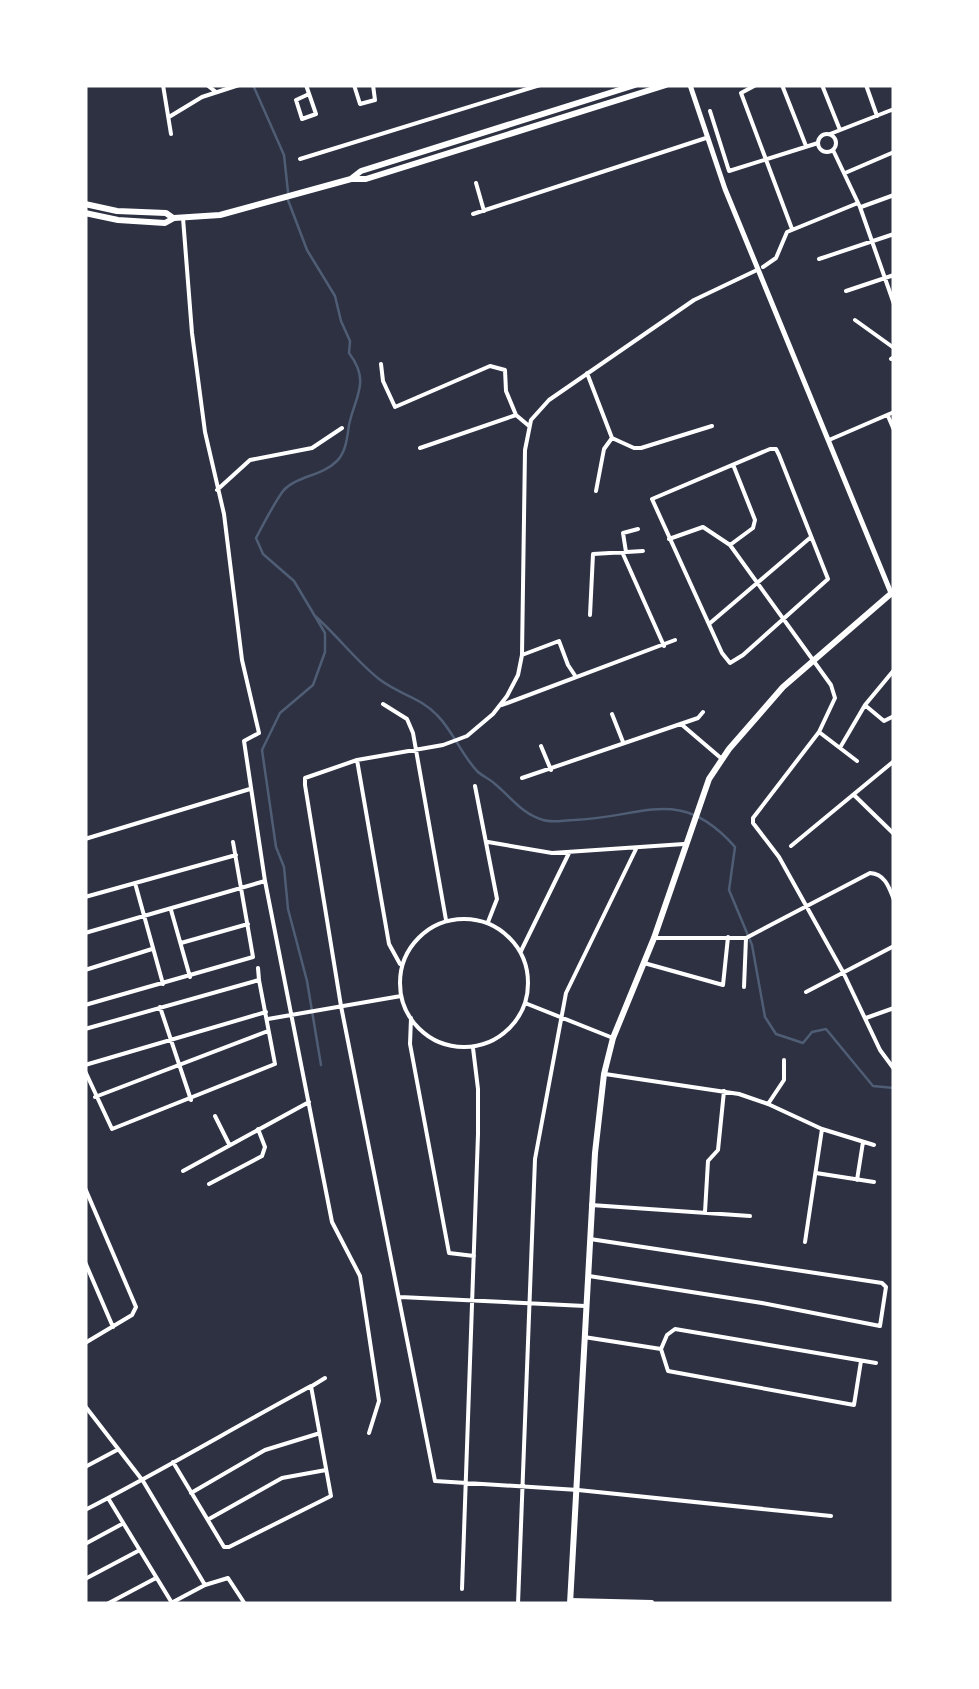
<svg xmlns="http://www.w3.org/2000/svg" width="979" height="1689" font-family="Barlow,sans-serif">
	<rect width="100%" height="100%" fill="#2d3142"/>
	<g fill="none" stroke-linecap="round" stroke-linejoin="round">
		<path stroke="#4f5d75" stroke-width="2.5" d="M253,85L284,155L288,192
			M288,200L307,250L335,296L341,321L350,341L349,353C371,382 355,396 349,425C347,438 346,452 337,461C322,476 296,476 283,491C273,505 264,523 256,538L263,554L294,581L325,633V652L313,685L280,713L262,750L276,847L284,867L288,909L307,981L321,1065
			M314,615C337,635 356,661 379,679C398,694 420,697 437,715C453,731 461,754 477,771C482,776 490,779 495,784C511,797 522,814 543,820C552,823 564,820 574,820C642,818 680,784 735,847L729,890L752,945L765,1017L776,1034L803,1043L812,1032L826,1029L873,1086L894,1088"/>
		<path stroke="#fff" stroke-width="4" d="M163,85L171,134
			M207,85L216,92
			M306,85L316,114L302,119L296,100L309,94
			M354,85L360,104L375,100L373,85
			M417,85H422
			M756,85L741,93L792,229
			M782,85L806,146
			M822,85L840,130
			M866,85L877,116
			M710,111L729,171L818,143
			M169,117L202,97L239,85
			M830,134L894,109
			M818 143a9 9 0 1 1 18 0a9 9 0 1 1-18 0Z
			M833,150L860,207L894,304
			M300,159L540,85
			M845,173L894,152
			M476,183L484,211
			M861,207L894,195
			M473,214L706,138
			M183,218L192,333L205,432L224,514L242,660L259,733L244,741L265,881L332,1222L360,1276L379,1401L369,1433
			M819,259L894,234
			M763,267L776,258L787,232L858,203
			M757,270L694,300L549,400L531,420L525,450L522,655L518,675L507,696L493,714L467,736L443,745L357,760L305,778V785L341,1006L435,1481L578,1490L831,1516
			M846,291L894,275
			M855,320L894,348
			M891,359L894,357
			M381,364L383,381L395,407L490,366L505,370L506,391L516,415
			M587,373L612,438
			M888,416L894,430
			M829,440L894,412
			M420,448L516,415L529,426
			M770,449H776L779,455L828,579L743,655L730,663L722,653L652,499Z
			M217,490L250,460L312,448L342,428
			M596,491L604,449L612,438L634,448H641L712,426
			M669,539L703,527L730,545L831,685L835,698L819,732L753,818V823L779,857L843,972L880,1050L894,1069
			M730,545L753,528L755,520L734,467
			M626,552L623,533L638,529
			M623,554L664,646
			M590,615L593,554L643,551
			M709,624L811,537
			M522,655L559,641L568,665L576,677
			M383,704L407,719L413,733L446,920
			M502,705L675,640
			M866,706L884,721L894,716
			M612,714L623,742
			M681,724L722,759
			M819,732L857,761
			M541,746L551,770
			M841,746L865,705L894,670
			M357,760L389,944L400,964
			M522,778L698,718L703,712
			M475,786L497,899L488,922
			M855,796L894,834
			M85,839L250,789
			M488,842L552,853L684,844
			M791,846L894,761
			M135,883L163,984
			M85,897L236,855
			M171,910L190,977
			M400 983a64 64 0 1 1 128 0a64 64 0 1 1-128 0Z
			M85,933L265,881
			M654,938H746
			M181,943L248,924
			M521,951L569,853
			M644,963L723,985L728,937
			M258,968L259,980
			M85,970L152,949
			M744,987L746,938L870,873C885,874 889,887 894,900
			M806,992L894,946
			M525,1003L613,1038
			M85,1005L253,957L233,842
			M160,1007L191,1100
			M411,1018L410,1044L449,1253L474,1256
			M866,1018L894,1008
			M268,1019L401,996
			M85,1029L259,980L275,1064L112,1129L85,1071
			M85,1065L266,1012
			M605,1074L739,1094L768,1104L822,1129L874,1145
			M95,1097L268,1031
			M768,1104L784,1080V1060
			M215,1116L229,1144
			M183,1171L309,1102
			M816,1173L874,1182
			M857,1180L863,1142
			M209,1184L262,1156L265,1147L258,1129
			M85,1188L136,1307L132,1315L85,1343
			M591,1205L750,1216
			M705,1212L708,1161L718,1150L724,1091
			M805,1242L822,1129
			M85,1262L113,1327
			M589,1276L762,1303L880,1326L886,1287L882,1283L590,1239
			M400,1297L585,1306
			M584,1337L661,1349
			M861,1361L854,1405L668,1371L661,1349L667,1335L675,1329L876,1363
			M312,1386L325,1378
			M85,1406L143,1481L205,1585L228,1578L245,1604
			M85,1467L117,1450
			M191,1493L265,1450L317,1434
			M108,1498L172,1603
			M85,1510C161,1471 235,1427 311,1386L331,1496L229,1547H224L173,1462
			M209,1519L282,1478L326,1470
			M85,1544L122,1524
			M85,1579L138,1551
			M462,1589L478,1134V1089L473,1048
			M570,1600L652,1602
			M173,1602L205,1585
			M107,1604L156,1578
			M518,1604L535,1159L566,993L636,849
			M782,1604H825"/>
		<path stroke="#fff" stroke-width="5" d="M690,85L725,189L891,593"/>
		<path stroke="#fff" stroke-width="6" d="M352,178L361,171L635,85
			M85,204L117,211L166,213L173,218
			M85,213L118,220L165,223L174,218L220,215L351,179H366L666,85
			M570,1604L595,1153L604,1074L613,1038L654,938L709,779L729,749L783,687L894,591"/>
	</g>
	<rect width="979" height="1689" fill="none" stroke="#ffffff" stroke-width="175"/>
</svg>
